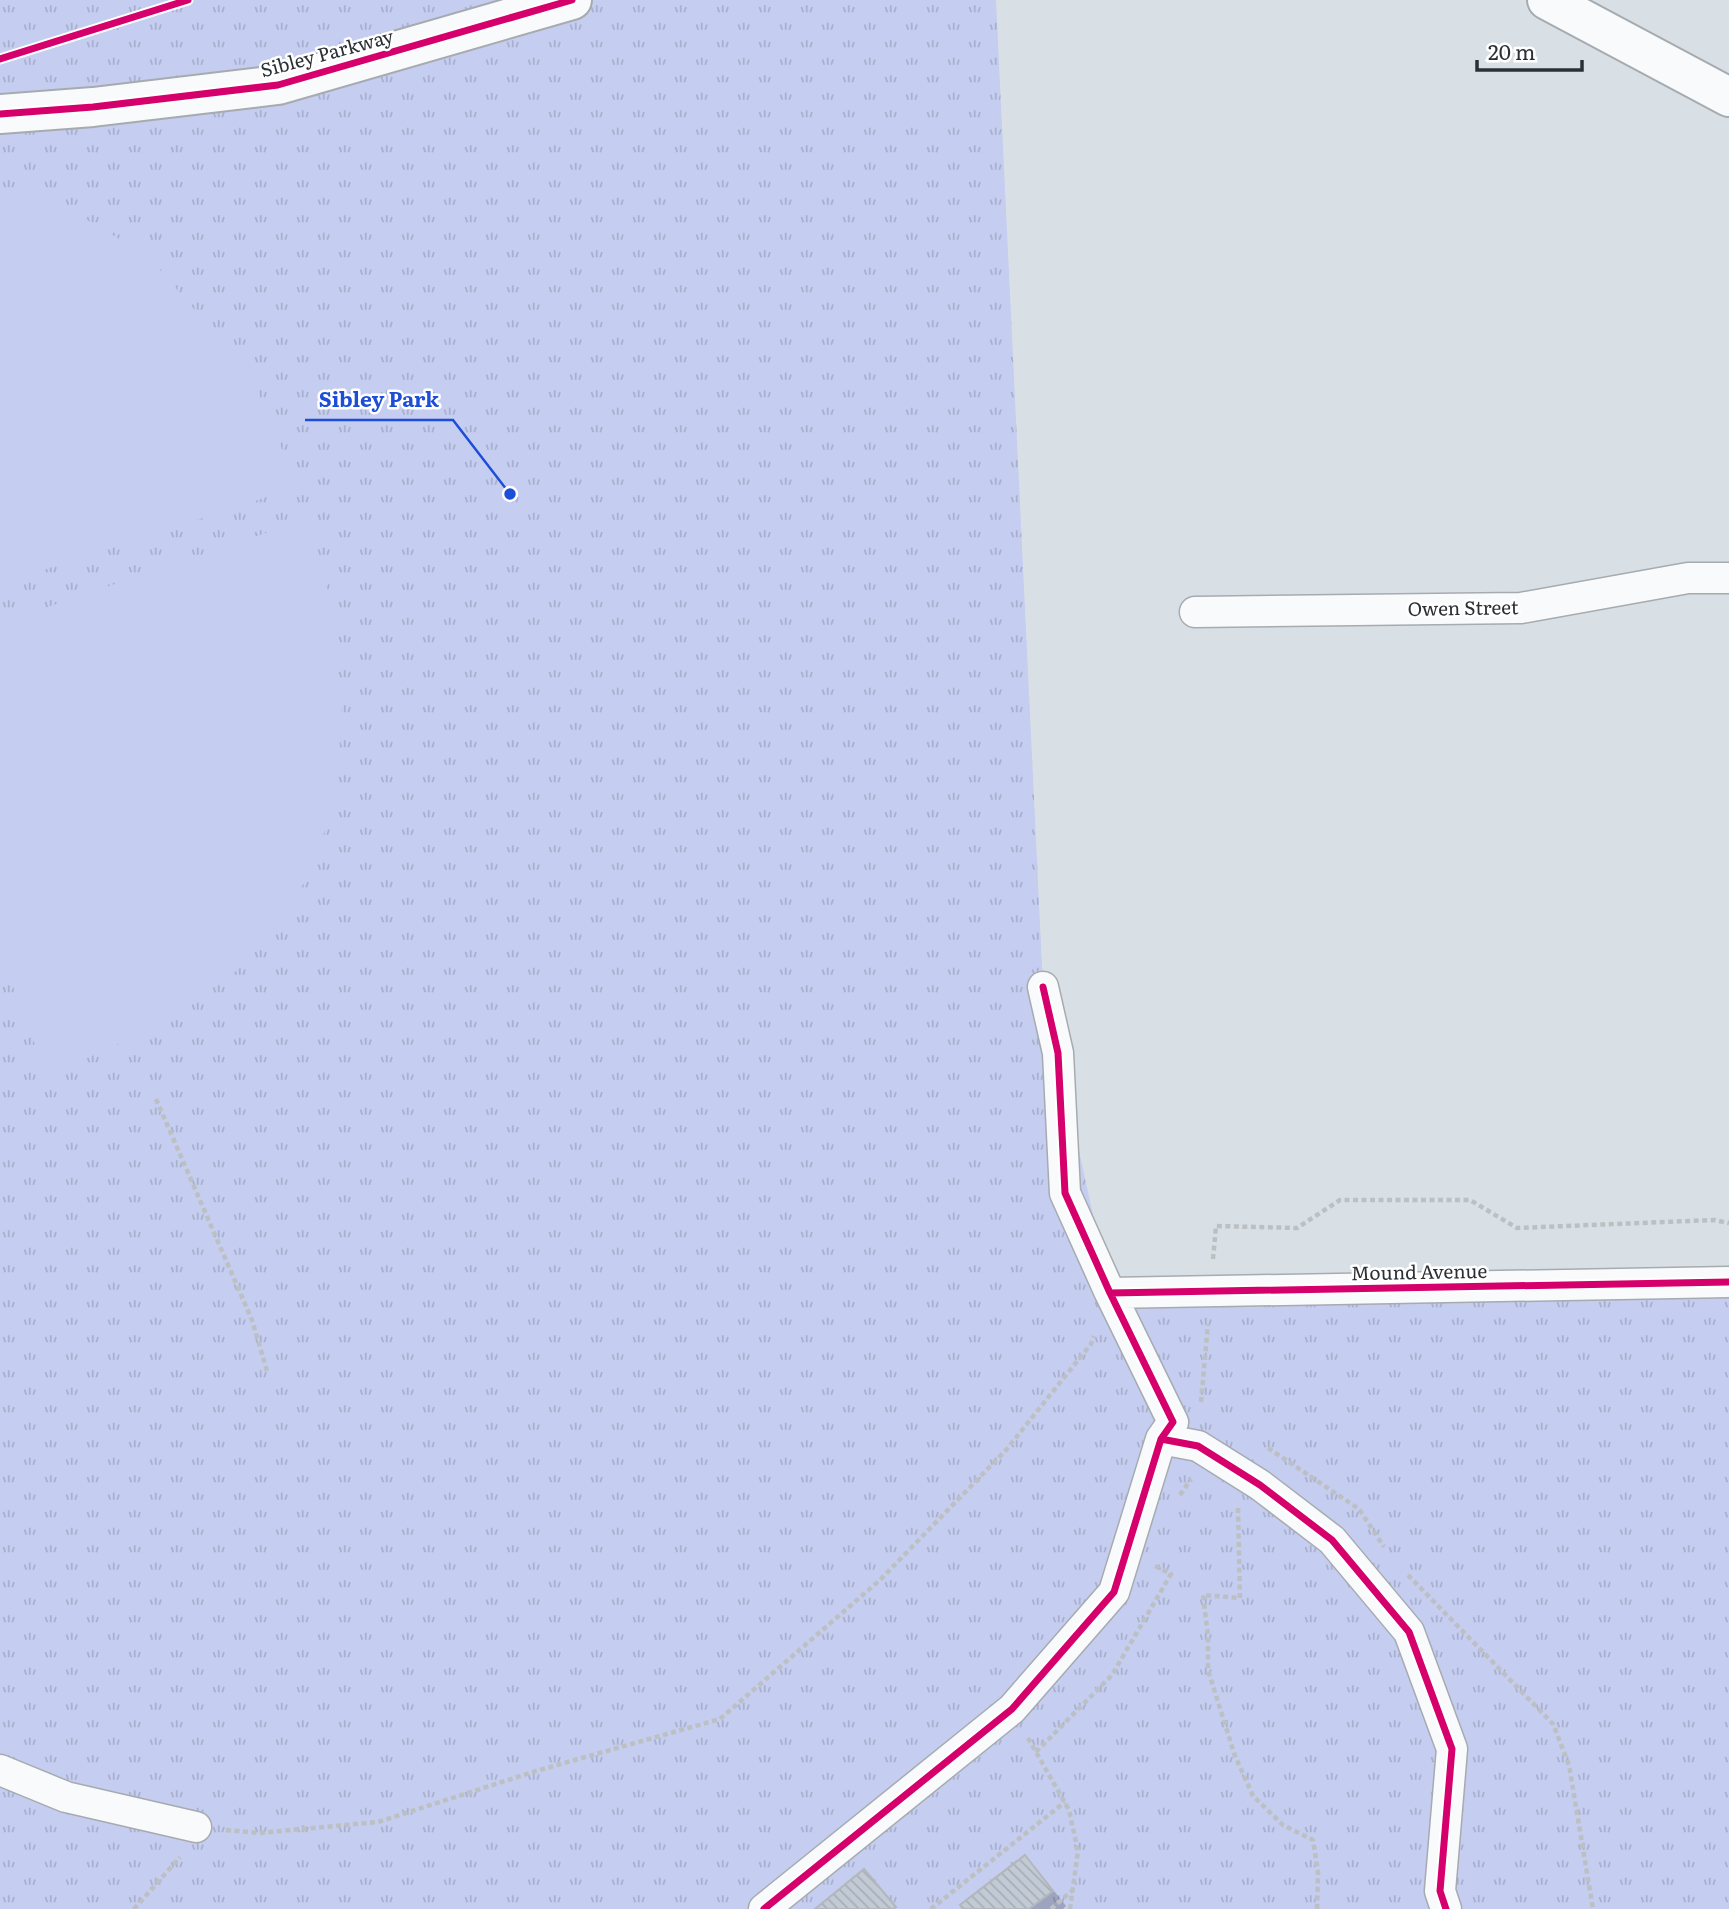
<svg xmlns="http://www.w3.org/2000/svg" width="1729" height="1909" font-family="Literata,serif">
	<defs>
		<pattern id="grass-tufts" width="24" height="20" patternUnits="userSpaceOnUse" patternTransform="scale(1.75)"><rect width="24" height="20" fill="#c5cdf0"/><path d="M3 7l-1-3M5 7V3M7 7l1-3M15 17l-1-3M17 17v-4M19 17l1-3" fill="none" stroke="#a9b0ce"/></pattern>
		<pattern id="building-back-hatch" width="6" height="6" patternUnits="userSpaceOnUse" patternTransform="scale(1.75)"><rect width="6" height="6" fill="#c2cad5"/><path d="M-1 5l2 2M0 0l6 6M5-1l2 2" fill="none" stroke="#a7aeb7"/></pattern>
	</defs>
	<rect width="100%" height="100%" fill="#d9e0e5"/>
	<path fill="url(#grass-tufts)" d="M0,0H996L1043,987L1110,1292L1729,1282V1909H0Z"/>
	<path fill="#c5cdf0" d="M0,192L45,195L148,256L234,355L270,414L295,488L0,584Z
		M310,518L331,603L342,715L335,803L307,879L247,963L163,1024L47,1076L0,952V623Z"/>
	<path fill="#0003" d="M1024,1857L1039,1872L1066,1906L1063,1909H965Z"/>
	<path fill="url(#building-back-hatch)" stroke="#b2b7bb" stroke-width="2" d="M1025,1855L1053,1891L1029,1909H963L960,1905Z
		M864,1869L896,1907L893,1909H815Z"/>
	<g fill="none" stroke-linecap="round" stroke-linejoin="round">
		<g stroke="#a6abb0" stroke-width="33">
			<path id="street" d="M1195,612L1521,608L1688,578H1729
				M1043,987L1058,1053L1065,1193L1110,1293L1173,1422L1161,1439L1198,1446L1260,1485L1332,1540L1409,1632L1452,1749L1440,1891L1446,1909
				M1110,1293L1729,1282
				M0,1770L66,1797L196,1827
				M764,1909L1012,1709L1114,1592L1161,1439"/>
		</g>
		<g stroke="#a6abb0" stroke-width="42">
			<path id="secondary" d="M1547,0L1729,97
				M0,114L93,107L278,85L572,0"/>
		</g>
		<path stroke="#bdc0c2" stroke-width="4.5" stroke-dasharray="5 3.5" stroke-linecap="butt" d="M156,1099L252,1320L267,1371
			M1213,1259L1216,1226L1297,1228L1340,1200H1470L1517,1228L1714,1220L1729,1223
			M1201,1402L1208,1324
			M1268,1448L1359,1509L1384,1547
			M1180,1495L1191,1479
			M1238,1508L1240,1598L1203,1595L1208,1636V1670L1235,1756L1253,1796L1283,1825L1313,1840L1318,1872L1317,1909
			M1408,1575L1553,1724L1569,1765L1593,1909
			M1028,1738L1069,1810L1078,1851L1070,1909
			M1036,1752L1112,1675L1171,1574L1155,1566
			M226,1830L259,1833L378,1822L536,1771L720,1719L880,1580L1006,1450L1091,1344L1094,1336
			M134,1909L180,1857
			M931,1909L1065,1802
			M1051,1909L1074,1889"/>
		<use href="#street" stroke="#f9fafb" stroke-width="30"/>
		<use href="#secondary" stroke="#f9fafb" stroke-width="38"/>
		<g stroke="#fff" stroke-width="11">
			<path id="cycleway" d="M0,59L188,0
				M0,114L93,107L278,85L572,0
				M1043,987L1058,1053L1065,1193L1110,1293L1173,1422L1161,1439L1198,1446L1260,1485L1332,1540L1409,1632L1452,1749L1440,1891L1446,1909
				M1110,1293L1729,1282
				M764,1909L1012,1709L1114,1592L1161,1439"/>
		</g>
		<use href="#cycleway" stroke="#d6006c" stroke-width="7"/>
	</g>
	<g text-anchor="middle" stroke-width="5" stroke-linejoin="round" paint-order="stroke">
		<g font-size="19" fill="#2b3034" stroke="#fff">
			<text transform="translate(327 53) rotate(-15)" y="7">Sibley Parkway</text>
			<text transform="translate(1463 608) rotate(-1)" y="7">Owen Street</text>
			<text transform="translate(1419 1272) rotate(-1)" y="7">Mound Avenue</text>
		</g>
	</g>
	<path fill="none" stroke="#1d4ed8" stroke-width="2.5" d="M510 494L453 420H305"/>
	<circle fill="#1d4ed8" stroke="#fff" stroke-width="2.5" cx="510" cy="494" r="7"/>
	<g font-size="21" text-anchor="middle" font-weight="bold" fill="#1d4ed8" stroke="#fff" stroke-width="5" stroke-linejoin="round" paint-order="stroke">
		<text x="379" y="407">Sibley Park</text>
	</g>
	<path d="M1477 60v10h105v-10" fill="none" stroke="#2b3034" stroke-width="3.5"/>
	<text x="1488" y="60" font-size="21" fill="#2b3034" stroke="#ffffff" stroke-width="5" paint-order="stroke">20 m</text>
</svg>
